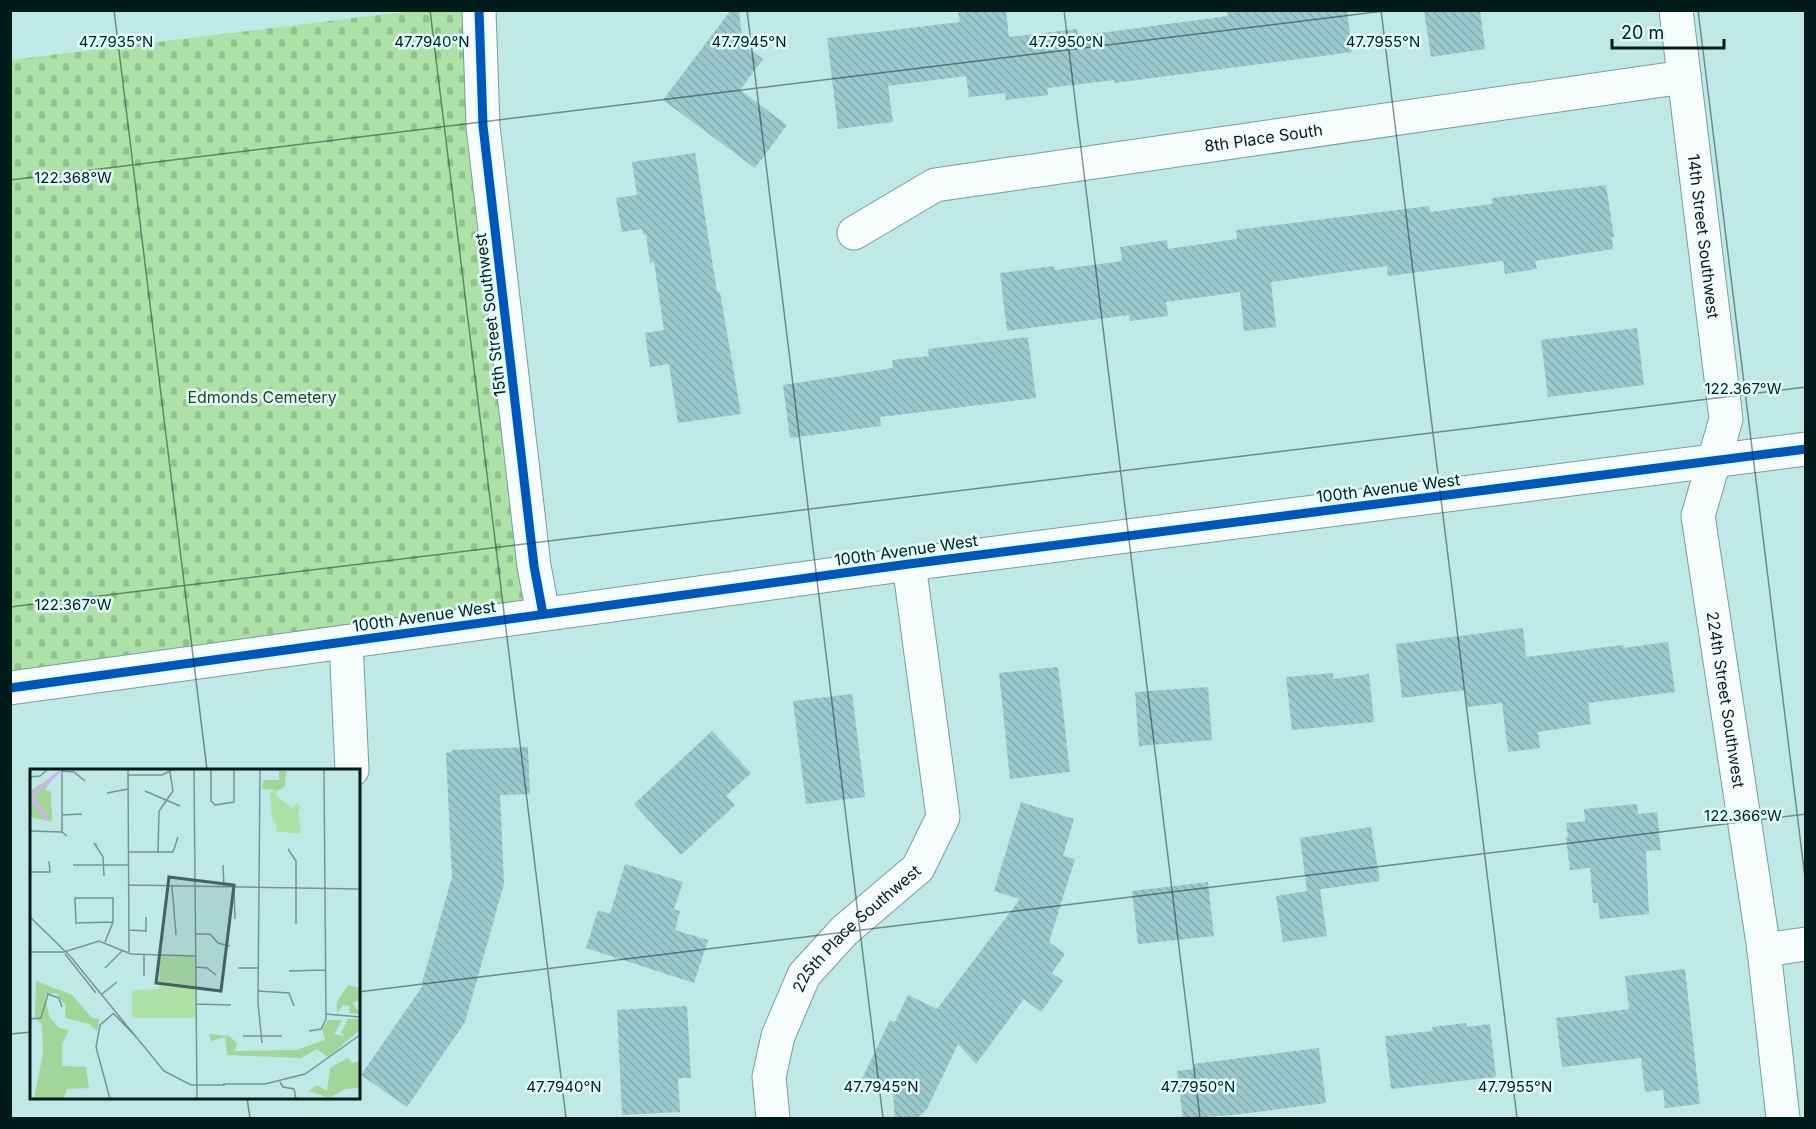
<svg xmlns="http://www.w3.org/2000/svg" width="1816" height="1129" font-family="Inter,sans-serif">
	<defs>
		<pattern id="cemetery-stones" width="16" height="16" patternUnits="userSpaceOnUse" patternTransform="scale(1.5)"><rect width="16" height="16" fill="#aee1a8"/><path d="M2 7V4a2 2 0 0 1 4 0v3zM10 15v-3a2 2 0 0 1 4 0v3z" fill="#94c090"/></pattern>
		<pattern id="building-back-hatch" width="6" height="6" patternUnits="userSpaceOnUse" patternTransform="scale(1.5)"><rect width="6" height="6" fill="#9bc9cd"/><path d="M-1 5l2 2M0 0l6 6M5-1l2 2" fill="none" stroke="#84acaf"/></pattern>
	</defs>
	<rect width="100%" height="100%" fill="#bfe8e7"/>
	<path fill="url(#cemetery-stones)" d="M411,11H479L543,614L11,686L10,60Z"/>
	<path fill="url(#building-back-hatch)" d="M731,10H739L743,45L763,59L740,90L787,125L755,168L663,100Z
		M958,10H1006L1009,37L1077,29L1078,36L1228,16L1227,10H1347L1352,52L1114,83V80L1047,88L1048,95L1006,100L1005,93L969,97L966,76L888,86L893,122L838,129L827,38L960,22Z
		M1424,10H1480L1485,49L1431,57Z
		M695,153L717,292H720L741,414L678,423L669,364L650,367L645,333L664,330L654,262L650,263L646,234L643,235L642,229L622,232L616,198L637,195L632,162Z
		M1606,185L1614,237H1612L1613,249L1535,261L1537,269L1505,274L1503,261L1388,276L1387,266L1271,282L1276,327L1244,331L1240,292L1166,302L1168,316L1130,321L1129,315L1007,331L1000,273L1054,266L1055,270L1122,261L1120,247L1167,240L1168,249L1237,239L1236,230L1429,206L1430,212L1492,204V198Z
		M1637,328L1644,385L1548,397L1541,340Z
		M1028,337L1036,398L880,417L881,426L790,438L783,385L893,368L892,360L929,356L928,349Z
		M1523,628L1526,657L1623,645L1624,648L1668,642L1675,692L1588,703L1591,724L1538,732L1540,748L1508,752L1502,703L1467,707L1465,690L1402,698L1396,644Z
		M1058,667L1070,772L1010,779L999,673Z
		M1333,673V679L1369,674L1374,722L1292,730L1286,677Z
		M1208,687L1212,740L1139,746L1135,692Z
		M852,694L865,797L806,804L793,701Z
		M712,731L751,773L726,796L735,805L681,855L634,804Z
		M528,747L530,794L500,795L504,884L465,1022L407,1107L361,1075L424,984L422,983L452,877L446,753L452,752V750Z
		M1021,802L1074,819L1063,856L1075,859L1049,942L1065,954L1052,973L1063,981L1041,1012L1024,999L976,1064L958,1044L927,1109L916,1119H895L893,1094L862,1079L890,1020L895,1022L908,995L937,1009L1020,899L994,891Z
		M1637,804L1638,814L1657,812L1661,850L1646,851L1649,914L1600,919L1598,903H1593L1590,868L1570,870L1566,838L1568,837L1566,823L1585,821L1584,809Z
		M1371,827L1380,881L1307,891L1300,838Z
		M625,864L683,882L674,909L680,911L675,930L708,940L694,983L586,948L598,910L610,914Z
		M1208,882L1214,936L1138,944L1132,891Z
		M1320,889L1327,936L1283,942L1276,896Z
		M1685,969L1700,1104L1665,1108L1663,1090L1645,1092L1641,1058L1562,1067L1556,1018L1629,1009L1625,976Z
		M687,1006L691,1078H678L680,1112L622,1115L617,1010Z
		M1466,1023L1467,1027L1490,1024L1496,1077L1391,1089L1385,1036L1433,1031L1432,1027Z
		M1319,1048L1326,1103L1233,1115L1183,1119L1177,1071L1194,1069V1064Z"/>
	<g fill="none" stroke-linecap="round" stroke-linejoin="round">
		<g stroke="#7c9d9d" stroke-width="35">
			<g id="minor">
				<path d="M479,10L483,126L534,566L543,614"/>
				<path id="s1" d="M1676,10L1726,419L1714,461"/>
				<path id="s2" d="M854,233L935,185L1684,77"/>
				<path d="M346,642L352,770"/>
				<path d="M1764,950L1806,944"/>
				<path id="s3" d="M773,1118L769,1077L778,1036L804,975L844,931L918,868L943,817L909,564"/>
			</g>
		</g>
		<g stroke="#7c9d9d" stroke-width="35">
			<g id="tertiary">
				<path id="s4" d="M1714,461L1698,516L1764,950L1783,1118"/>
			</g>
		</g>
		<g stroke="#7c9d9d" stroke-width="35">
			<path id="secondary" d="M10,688L909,564L1806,449"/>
		</g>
		<use href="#minor" stroke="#f5fcfb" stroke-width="33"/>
		<use href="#tertiary" stroke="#f5fcfb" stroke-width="33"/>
		<use href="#secondary" stroke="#f5fcfb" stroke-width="33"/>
		<g stroke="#e0fcfb" stroke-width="13">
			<path id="cycleway" d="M479,10L483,126L534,566L543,614
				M10,688L909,564L1806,449"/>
		</g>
		<use href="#cycleway" stroke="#0057b8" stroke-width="9"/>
	</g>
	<path fill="none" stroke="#001b1a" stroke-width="1.5" stroke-opacity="0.45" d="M114,10L207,770M430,10L566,1118M747,10L883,1118M1064,10L1200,1118M1381,10L1517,1118M1698,10L1806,886M10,180L1392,10M10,607L1806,387M358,992L1806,814M10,1034L32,1032M247,1098L250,1118"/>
	<g text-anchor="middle" stroke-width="5" stroke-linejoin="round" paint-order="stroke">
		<g font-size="16" fill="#001b1a" stroke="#e0fcfb">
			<text dy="6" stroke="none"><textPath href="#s2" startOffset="426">8th Place South</textPath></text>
			<text dy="6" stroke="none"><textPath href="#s1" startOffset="228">14th Street Southwest</textPath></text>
			<text transform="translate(490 315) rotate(-97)" y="6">15th Street Southwest</text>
			<text transform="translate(1388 488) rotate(-7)" y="6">100th Avenue West</text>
			<text transform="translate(906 550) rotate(-8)" y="6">100th Avenue West</text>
			<text transform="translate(424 616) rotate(-8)" y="6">100th Avenue West</text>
			<text dy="6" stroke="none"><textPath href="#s4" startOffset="243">224th Street Southwest</textPath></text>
			<text dy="6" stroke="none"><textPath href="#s3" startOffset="219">225th Place Southwest</textPath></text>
		</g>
		<g font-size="16" fill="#2b4319" stroke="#e0fcfb">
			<text x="262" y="403">Edmonds Cemetery</text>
		</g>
	</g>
	<g transform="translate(30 769)">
		<rect width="330" height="330" fill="#bfe8e7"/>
		<path d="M248,20L246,26L262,39L267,34L271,38L268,43L271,64H257V55L247,57L242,48L240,23Z" fill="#aee1a8"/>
		<path d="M249,2H256L255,17L249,21L232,20L233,11H249ZM26,5L15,21L21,22L22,53L0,48V22ZM6,212L42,226L62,249L69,250L67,262L59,255L35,249L36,237L26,224L15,226L19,247L29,259L39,261L32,275V297L56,298L59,319L37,320L33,330H4L13,284L12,256L5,248ZM318,216L330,219V231L323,234L330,245L320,244L319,237L313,236L307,245V233ZM318,250H330V261L298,288L287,280L271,289L197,286L195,268L181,272L179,265L200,267L207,275L205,282L266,281L295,271L292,260L298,251H312L304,265L315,267L311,264ZM318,289L322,294L330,292V322L329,319L315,320L299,329L279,322L287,316L297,322L300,299Z" fill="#a1d59a"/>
		<path d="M130,186L165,187L166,249H102V221L129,220Z" fill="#aee1a8"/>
		<path d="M247,41L263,45L266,63H247Z" fill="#aee1a8"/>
		<path fill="none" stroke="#d3b1f6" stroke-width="3" d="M0,28L30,2M1,28L18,51"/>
		<path fill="none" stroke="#739695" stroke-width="1.5" d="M98,0L99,183M164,0L167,330M181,0V32L185,36L204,33V0M230,0L228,234L232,274M32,2L44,3L55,12M98,6H132L144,0M0,8L10,7L18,0M115,22L150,37M77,24L98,20M32,46L52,45M0,62L32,63L37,67M32,63V0M67,77L64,74L73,88L74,107M258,80L266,92V155M99,83H143L148,68M128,83L129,42L143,22L140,3M43,96H99M193,96L194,118M0,103H20L19,92M99,116L330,120M142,117L146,166M204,118L205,150M0,148L40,187L134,302L161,316H195M99,161L116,162V148M165,165H180L188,174L200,177M75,173L83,153V129H45L46,154L83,153M0,183H34L69,172L101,185L165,187M35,185L66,224M166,198L177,199L186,206M75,199L92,182M208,199H229M259,202L295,201M114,207V186M228,222L259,224L264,237M72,225L87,213M166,235L201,236M84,245L108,270M296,245L330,248M0,250L11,249L18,225L29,229L32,238M279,262L291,260L296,250L294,0M213,267H252M250,313L253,318L264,320L266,330M193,315H235L275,305L330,266M80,330L66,278L70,256L84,244"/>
		<path fill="#436362" fill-opacity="0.15" stroke="#436362" stroke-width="3" d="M139,108L204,116L191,222L126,214Z"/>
		<rect width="330" height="330" fill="none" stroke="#001b1a" stroke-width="3"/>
	</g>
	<g font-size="15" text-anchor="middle" fill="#001b1a" stroke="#e0fcfb" stroke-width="5" stroke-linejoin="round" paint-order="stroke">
		<text x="116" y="47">47.7935°N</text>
		<text x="432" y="47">47.7940°N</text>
		<text x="749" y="47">47.7945°N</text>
		<text x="1066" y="47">47.7950°N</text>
		<text x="1383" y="47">47.7955°N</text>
		<text x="73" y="183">122.368°W</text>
		<text x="1743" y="394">122.367°W</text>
		<text x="73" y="610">122.367°W</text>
		<text x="1743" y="821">122.366°W</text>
		<text x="564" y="1092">47.7940°N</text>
		<text x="881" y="1092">47.7945°N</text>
		<text x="1198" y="1092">47.7950°N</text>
		<text x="1515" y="1092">47.7955°N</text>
	</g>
	<rect width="1816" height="1129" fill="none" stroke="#001b1a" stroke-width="24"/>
	<path d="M1612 39v9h112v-9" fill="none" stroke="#001b1a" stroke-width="3"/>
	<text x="1621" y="39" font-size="18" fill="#001b1a" stroke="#e0fcfb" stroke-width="4.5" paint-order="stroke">20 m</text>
</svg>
